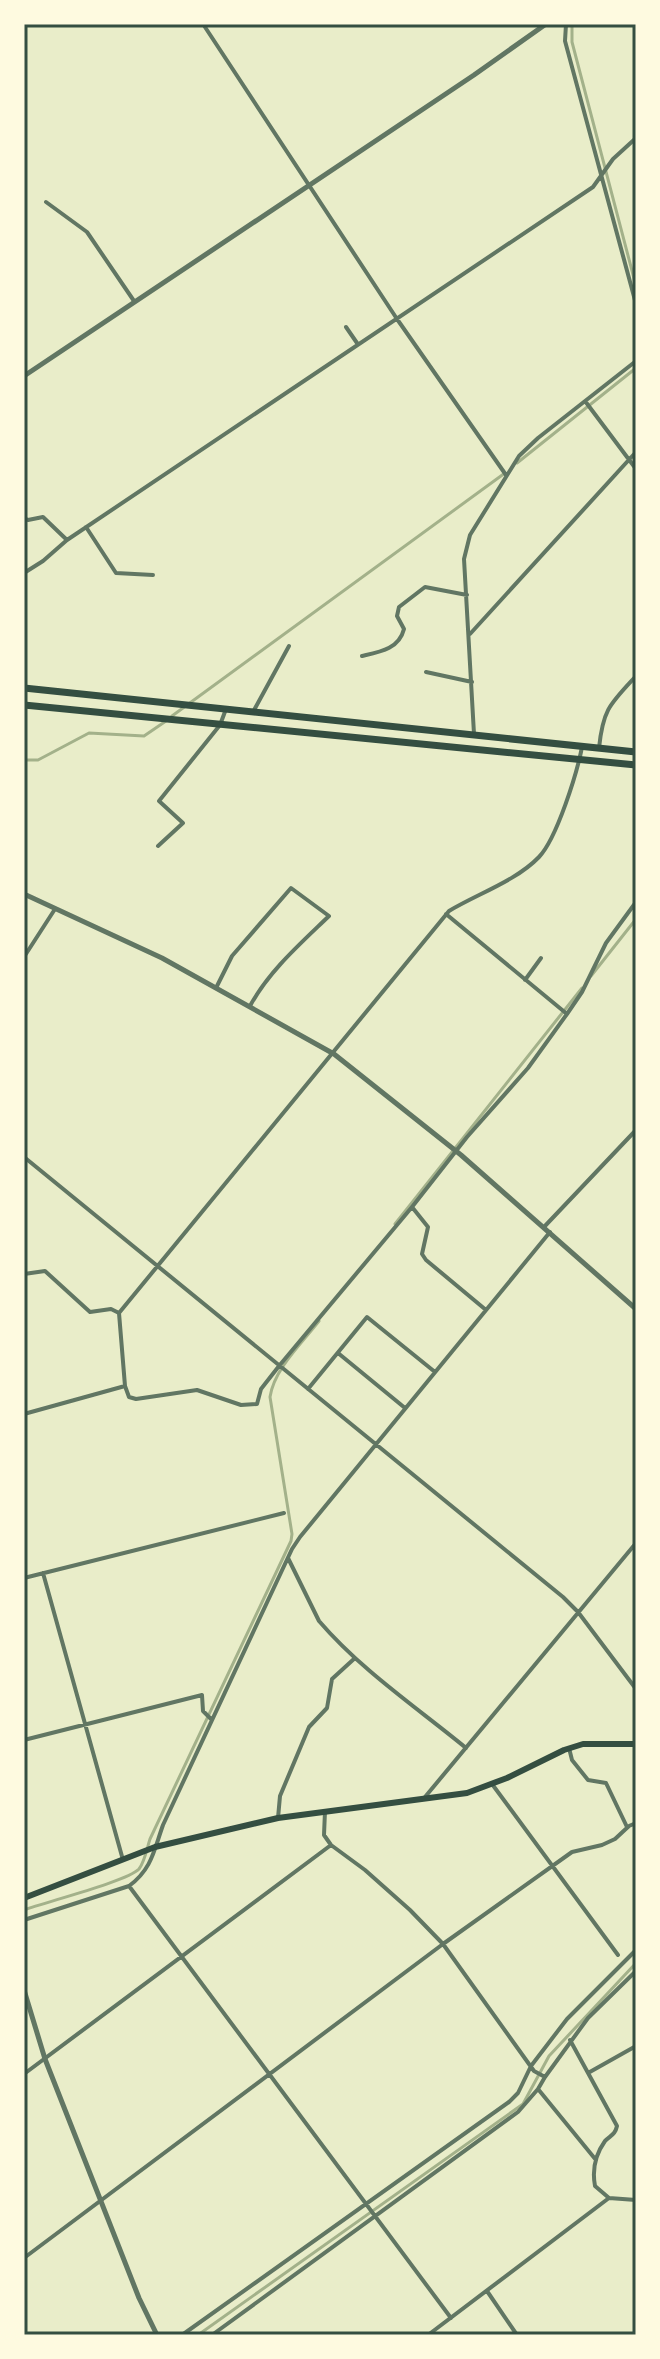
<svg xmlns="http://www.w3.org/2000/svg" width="660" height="2359" font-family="Manrope,sans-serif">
	<rect width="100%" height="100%" fill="#e9edc9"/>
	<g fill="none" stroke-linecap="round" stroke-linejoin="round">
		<path stroke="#a3b18a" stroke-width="3" d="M572,24V42L636,286
			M517,463L636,368
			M172,716L505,473
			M24,760H38L89,733L144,736L166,721
			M591,976L636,919
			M395,1224L582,988
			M24,1910C45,1902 128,1881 139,1869C145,1861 147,1848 150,1839L291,1541L292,1534L270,1397C274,1369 302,1343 319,1321
			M198,2335L523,2104L549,2056L636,1963"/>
		<path stroke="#617663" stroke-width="4" d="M203,24L397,319L506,475
			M566,24L565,41L636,304
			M46,202L87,232L134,301
			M346,327L357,343
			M585,401L636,469
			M24,518L28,520L43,517L67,540
			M86,527L116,573L153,575
			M24,573L43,561L67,540L593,187L613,159L636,138
			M470,634L636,452
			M362,656C380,652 399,649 404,629L397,616L399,607L425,587L467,595
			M426,672L472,682
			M253,712L289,646
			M474,734L464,559L470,535L519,456L538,438L636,361
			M599,748C603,709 610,704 636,676
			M158,846L183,823L159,801L220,725L226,709
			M446,914L567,1014L582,992L606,943L636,902
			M24,957L55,909
			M525,980L541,958
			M216,988L232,956L291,888L329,916C300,944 269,971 250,1006
			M24,1157L563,1597L578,1612L636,1689
			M544,1227L636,1130
			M24,1274L45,1271L90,1312L111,1309L119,1313
			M486,1310L426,1260L422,1254L428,1227L412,1207L467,1137L528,1068L567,1014
			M338,1353L405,1408
			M125,1386L129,1397L136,1399L197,1390L241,1405L257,1404L261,1389L279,1366L412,1207
			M308,1389L367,1317L435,1372
			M24,1414L125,1386L119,1313L449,911C477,894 516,881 539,857C557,838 577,773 582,747
			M288,1558L319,1621C361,1670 416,1707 466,1748
			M43,1573L123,1860
			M24,1578L284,1513
			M24,1740L202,1695L203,1711L212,1720
			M569,1748L572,1760L588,1780L606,1783L627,1827
			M492,1784L618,1955
			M425,1797L636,1543
			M325,1811L324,1835L331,1845L365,1870L410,1910L443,1944L534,2071L545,2077L588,2018L636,1971
			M278,1818L280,1796L309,1727L327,1708L332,1679L355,1658
			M24,1920L129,1886
			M570,2040L617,2126C615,2135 611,2135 605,2141C595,2155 592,2170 595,2186L609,2198
			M588,2073L636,2046
			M24,2074L331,1845
			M545,2077L538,2089L596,2160
			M24,2258L443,1944L572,1852L602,1845L615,1839L629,1826L636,1823
			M487,2291L517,2335
			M451,2318L129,1886C152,1869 154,1850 163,1825L292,1549L300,1537L550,1232
			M182,2335L509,2102L518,2093L531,2066L567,2019L636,1950
			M212,2335L518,2112L538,2089
			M428,2335L609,2198L636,2200"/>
		<path stroke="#617663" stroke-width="5" d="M24,376L474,75L546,24
			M24,894L162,958L334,1054L461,1155L636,1309
			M24,1990L45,2059L139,2298L157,2335"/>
		<path stroke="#344e41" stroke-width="6" d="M24,1898L155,1847L278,1818L467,1793L507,1778L564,1750L583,1744H636"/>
		<path stroke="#344e41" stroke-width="7" d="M24,688L636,752
			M24,705L636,765"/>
	</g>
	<rect width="660" height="2359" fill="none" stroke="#fefae0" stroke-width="52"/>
	<rect x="26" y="26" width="608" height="2307" fill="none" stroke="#344e41" stroke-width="3"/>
</svg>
